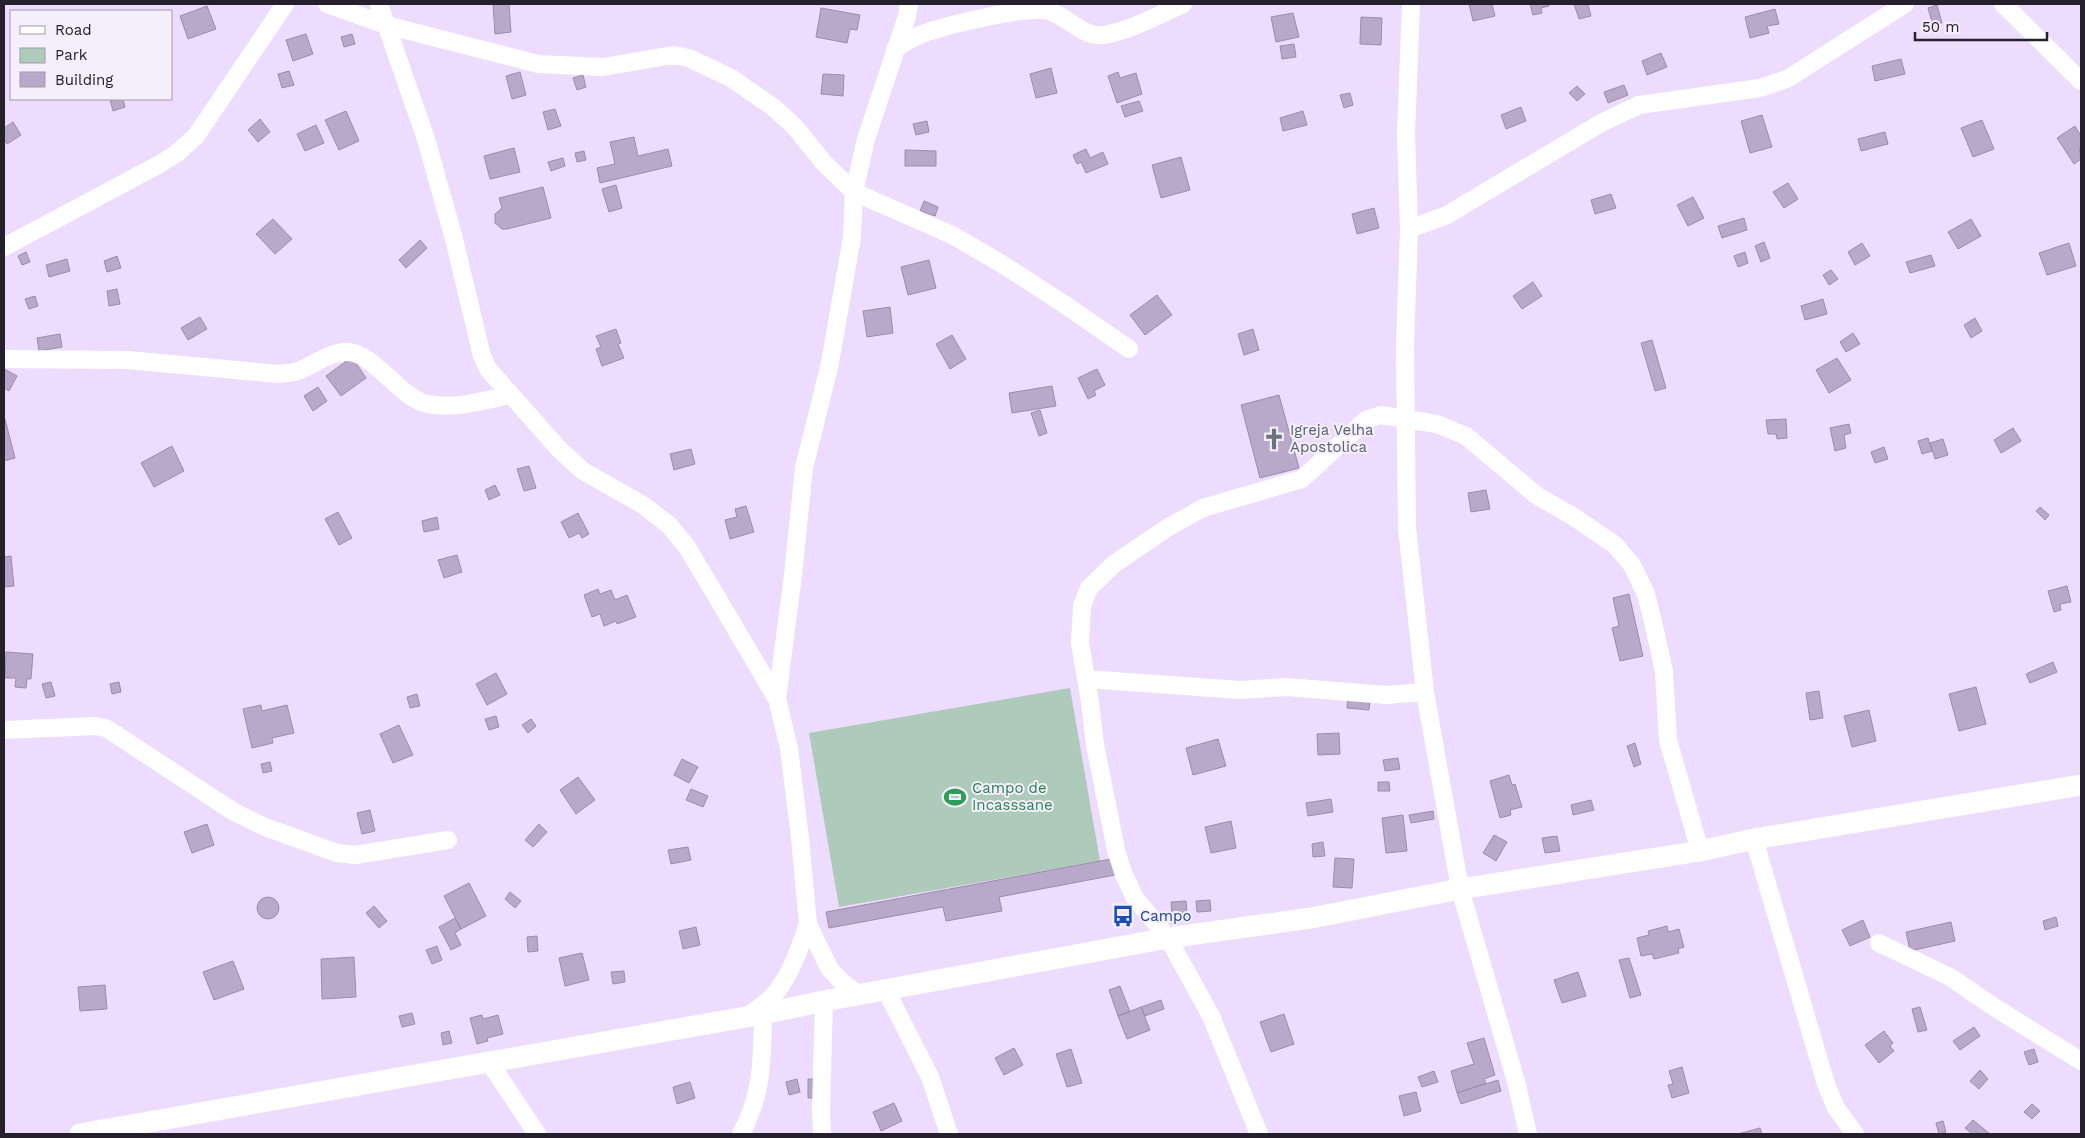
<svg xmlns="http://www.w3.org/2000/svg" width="2085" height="1138" font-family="'Work Sans',sans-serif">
	<rect width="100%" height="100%" fill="#eddcfe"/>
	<path fill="#aecaba" d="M1070,688L1100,861L839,907L809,733Z"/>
	<path fill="#b8a8c9" stroke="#9c8dac" d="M493,4H509L511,32L495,34Z
		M1469,4H1492L1495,16L1473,21Z
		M1530,4H1549V6L1541,8L1542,13L1533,15Z
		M1574,4H1588L1591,16L1579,19Z
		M1937,5L1942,23L1933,25L1928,8Z
		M207,6L216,29L188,39L180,16Z
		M821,8L860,15L857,30L850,29L847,43L816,37Z
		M1775,9L1779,24L1767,26L1769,33L1750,38L1745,17Z
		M1293,13L1299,37L1276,42L1271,17Z
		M1361,17L1382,18L1381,45L1360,44Z
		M306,34L313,54L293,61L286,40Z
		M352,34L355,44L344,47L341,37Z
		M1294,44L1296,57L1282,59L1280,46Z
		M1661,53L1667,67L1647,75L1642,61Z
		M1901,59L1905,74L1875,81L1872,66Z
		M1051,68L1057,93L1036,98L1030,74Z
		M289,71L294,85L282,88L278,74Z
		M520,72L526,95L512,99L506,76Z
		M1118,72L1120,78L1136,73L1142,94L1117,103L1108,76Z
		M823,74L844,75L843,96L821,94Z
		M583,75L586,87L577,90L573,78Z
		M1624,85L1628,95L1608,103L1604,92Z
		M1577,86L1585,94L1577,101L1569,93Z
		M1350,93L1353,105L1344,108L1340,95Z
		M110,99H123L125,107L113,111Z
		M1139,101L1143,111L1125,117L1121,106Z
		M1521,107L1526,121L1506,129L1501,115Z
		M555,109L561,126L548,130L543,112Z
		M346,111L359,141L339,150L325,120Z
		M1303,111L1307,125L1283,131L1280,118Z
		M1762,115L1772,147L1750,153L1741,121Z
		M260,119L270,132L258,142L248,130Z
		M1982,120L1994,149L1973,157L1961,128Z
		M927,121L929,132L916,135L913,124Z
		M13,122L21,135L7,144L4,138V128Z
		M316,125L324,143L305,151L297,134Z
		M2075,126L2081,136V147L2079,148L2081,159L2074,164L2057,138Z
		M1885,132L1888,144L1861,151L1858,139Z
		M634,137L638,156L668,149L672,166L600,183L597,168L615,164L610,142Z
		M514,148L520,172L490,179L484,156Z
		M1086,149L1090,158L1103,152L1108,164L1086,173L1081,162L1077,164L1073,155Z
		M905,150L936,151V166H905Z
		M584,151L586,160L577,162L575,153Z
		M1181,157L1190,190L1161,198L1152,165Z
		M563,158L565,166L551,171L548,162Z
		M1788,183L1798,199L1784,208L1773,192Z
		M616,185L622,208L609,212L602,189Z
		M543,187L551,218L507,229H502L495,223V214L502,208L499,198Z
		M1611,194L1616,208L1595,214L1591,200Z
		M1693,197L1704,218L1688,226L1677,205Z
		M924,201L938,207L935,216L920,211Z
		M1374,208L1379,228L1357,234L1352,214Z
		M1744,218L1747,230L1722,238L1718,226Z
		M273,219L292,239L275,254L256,234Z
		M1971,219L1981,236L1958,249L1948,232Z
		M420,240L427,248L406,268L399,260Z
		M1764,242L1770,258L1761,262L1755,246Z
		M1862,243L1870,256L1855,265L1848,252Z
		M2069,243L2076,266L2047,275L2039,253Z
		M26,252L30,262L22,265L18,256Z
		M1745,252L1748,263L1738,267L1734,256Z
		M1931,255L1935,266L1910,273L1906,262Z
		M117,256L121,268L107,272L104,261Z
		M67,259L70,271L49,277L46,265Z
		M929,260L936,288L908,295L901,267Z
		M1831,270L1838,279L1829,285L1823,275Z
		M1533,282L1542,296L1522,309L1513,296Z
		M117,289L120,304L109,306L107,291Z
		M1157,295L1172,315L1145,335L1130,315Z
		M35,296L38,306L29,309L25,299Z
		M1823,299L1827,314L1805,320L1801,306Z
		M890,307L893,333L867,337L863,311Z
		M200,317L207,329L188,340L181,328Z
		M1975,318L1982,331L1971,338L1964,325Z
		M616,329L621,343L618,344L624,358L602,366L596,349L601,347L596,336Z
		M1253,329L1259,350L1244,355L1238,334Z
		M1853,333L1860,344L1846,352L1840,342Z
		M60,334L62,347L39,351L37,338Z
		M952,335L966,359L950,369L936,344Z
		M1652,340L1666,388L1655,391L1641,343Z
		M352,357L366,378L341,396L326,376Z
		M1837,358L1851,380L1829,393L1816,370Z
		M4,369L17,376L9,391L4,388Z
		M1097,369L1105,385L1094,391L1096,395L1088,399L1078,378Z
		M1052,386L1056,406L1012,413L1009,393Z
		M318,387L327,401L313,411L304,396Z
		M1279,395L1299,468L1260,478L1241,405Z
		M1040,410L1047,433L1039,436L1031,413Z
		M5,419L15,458L4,461V420Z
		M1786,419L1787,438L1777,439L1776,434H1768L1766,420Z
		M1849,424L1851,433L1844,435L1846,448L1835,451L1830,428Z
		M2013,428L2021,441L2001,453L1994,440Z
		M1928,438L1932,451L1922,454L1918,441Z
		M1943,439L1948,455L1935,459L1930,443Z
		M172,446L184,471L154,487L141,463Z
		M1884,447L1888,459L1875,463L1871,452Z
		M691,449L695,464L674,470L670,454Z
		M529,466L536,488L524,491L517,469Z
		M495,485L500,495L489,500L485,490Z
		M1486,490L1490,509L1471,512L1468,493Z
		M746,506L754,532L730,539L725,520L737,517L735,509Z
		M2040,507L2049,515L2045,520L2036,511Z
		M338,512L352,538L339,545L325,519Z
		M578,513L589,534L582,538L579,533L569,538L561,522Z
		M437,517L439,529L424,532L422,521Z
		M457,555L462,572L444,578L438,560Z
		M11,556L14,586L4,587V557Z
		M2067,586L2071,602L2060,604L2061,610L2054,612L2048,591Z
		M598,589L600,594L611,590L615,600L627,595L636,617L617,624L616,621L604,626L600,614L592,617L584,595Z
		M1629,594L1643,656L1620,661L1612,628L1619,626L1613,598Z
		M6,652L33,654L31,679H27L26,688L15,687L16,678H5Z
		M2053,662L2057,672L2030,683L2026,674Z
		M496,673L507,694L487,705L476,684Z
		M51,682L55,696L46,698L42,684Z
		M119,682L121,692L112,694L110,684Z
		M1976,687L1986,724L1959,731L1949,694Z
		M1819,691L1823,718L1810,720L1806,693Z
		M417,694L420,706L410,708L407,697Z
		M1348,696L1370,698L1369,710L1347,708Z
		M261,705L262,711L287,705L294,733L272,738L273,743L252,748L243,709Z
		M1869,710L1876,741L1852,747L1844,716Z
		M496,716L499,727L489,730L485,719Z
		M531,719L536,726L528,733L522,725Z
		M399,725L413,755L393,763L380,734Z
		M1339,733L1340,754L1318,755L1317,734Z
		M1218,739L1226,766L1193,775L1186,748Z
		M1635,743L1641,764L1634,767L1627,746Z
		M1398,758L1400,769L1385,771L1383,760Z
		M682,759L698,767L689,783L674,775Z
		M270,762L272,771L263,773L261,764Z
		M1509,775L1512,785L1515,784L1522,807L1510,810L1511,815L1500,818L1490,781Z
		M578,777L595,800L576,814L560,790Z
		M1378,782H1389L1390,791H1378Z
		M691,789L708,796L703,807L686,800Z
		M1331,799L1333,812L1308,816L1306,803Z
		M1591,800L1594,810L1573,815L1571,805Z
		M370,810L375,831L362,834L357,813Z
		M1433,811L1434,819L1411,823L1409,815Z
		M1403,815L1407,851L1386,853L1382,818Z
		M1231,821L1236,848L1211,853L1205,827Z
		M207,824L214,845L192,853L184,832Z
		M539,824L547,832L533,847L525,840Z
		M1494,835L1507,842L1496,861L1483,853Z
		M1557,836L1560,851L1545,853L1542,838Z
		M1323,842L1325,856L1313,857L1312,844Z
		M688,847L691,860L671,864L668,850Z
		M1335,858L1354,859L1352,888L1333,887Z
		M1111,859L1115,875L999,897L1002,911L946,921L943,907L829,928L826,912Z
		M469,883L486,916L461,929L444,896Z
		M510,892L521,901L515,908L505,899Z
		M257 908a11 11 0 1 1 22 0a11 11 0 1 1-22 0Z
		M1210,900L1211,911L1197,912L1196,901Z
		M1186,901L1187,914H1172L1171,902Z
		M374,906L387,921L379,928L366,913Z
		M2056,917L2058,926L2045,930L2043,921Z
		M455,918L461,929L455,933L461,945L451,950L439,927Z
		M1863,920L1870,937L1850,946L1842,930Z
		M1951,922L1955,941L1910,951L1906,932Z
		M1667,926L1668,932L1679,929L1684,947L1678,949L1679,953L1654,959L1652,954L1641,956L1637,938L1649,935L1648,931Z
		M696,927L700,945L683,949L679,931Z
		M537,936L538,951L528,952L527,937Z
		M437,946L442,960L432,964L426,950Z
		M582,953L589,980L565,986L559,958Z
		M354,957L356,997L322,999L321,959Z
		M1629,958L1641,995L1630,998L1619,960Z
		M233,961L244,989L214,1000L203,972Z
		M624,971L625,982L613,984L611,972Z
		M1578,972L1586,996L1562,1003L1554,980Z
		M105,985L107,1009L80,1011L78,987Z
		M1120,986L1130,1012L1118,1016L1109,990Z
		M1161,1000L1164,1009L1145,1016L1141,1007Z
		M1141,1007L1150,1030L1127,1039L1118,1016Z
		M1920,1007L1927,1030L1918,1032L1912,1009Z
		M412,1013L415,1024L402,1027L399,1016Z
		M1284,1014L1294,1044L1271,1052L1260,1022Z
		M482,1015L483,1019L498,1015L503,1034L487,1038L488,1041L477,1044L470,1018Z
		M1974,1027L1980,1036L1960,1050L1953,1041Z
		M449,1031L452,1043L443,1045L441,1033Z
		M1884,1031L1893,1043L1890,1046L1894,1051L1879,1063L1865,1045Z
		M1484,1038L1495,1075L1484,1079L1486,1083L1457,1093L1451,1071L1474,1064L1467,1043Z
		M1014,1048L1023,1065L1004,1075L995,1058Z
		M1071,1049L1082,1083L1067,1087L1056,1054Z
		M2034,1049L2038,1062L2029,1065L2024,1052Z
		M1682,1067L1689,1093L1672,1098L1668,1085L1673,1084L1669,1071Z
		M1980,1070L1988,1079L1979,1089L1970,1081Z
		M1434,1071L1438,1082L1422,1087L1418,1077Z
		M797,1079L800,1092L789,1095L786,1082Z
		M808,1079H819V1098H808Z
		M1498,1080L1501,1091L1461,1104L1457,1093Z
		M690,1082L695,1098L677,1104L673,1087Z
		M1416,1092L1421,1111L1404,1116L1399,1096Z
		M894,1103L902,1121L881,1131L873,1112Z
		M2032,1104L2040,1111L2032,1119L2024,1112Z
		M1973,1120L1990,1134H1972L1965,1128Z
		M1943,1121L1946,1132L1939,1134L1936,1123Z
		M1760,1128L1762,1134H1738Z"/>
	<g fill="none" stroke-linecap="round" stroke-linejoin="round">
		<path stroke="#fff" stroke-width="18" d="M327,4L386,25L538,64L603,67L673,55L689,58L731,78L773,107L795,127L824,163L854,192L952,235L1002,264L1064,304L1129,349
			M379,4L426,139L454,239L482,356L488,369L559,449L583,471L643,505L669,525L687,547L718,599L777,699L789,748L800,838L808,924L829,968L842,982L859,995
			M1411,4L1406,134L1409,229L1405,347L1407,528L1425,692L1460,889L1517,1085L1528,1134
			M2003,4L2081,81
			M895,49C902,45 908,40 915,37C937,27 1028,5 1049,11C1069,17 1083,38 1104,35C1132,30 1158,15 1183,4
			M1409,229L1447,215L1601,123L1639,105L1760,88L1787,79L1905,4
			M4,247L158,165L177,153L196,136L285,4
			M4,359L128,360L279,374C284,373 290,373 295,372C312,367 329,351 348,352C373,353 398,395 424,403C451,411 484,400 511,395
			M1086,679L1240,690L1286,687L1386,695L1425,692
			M777,699L793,575L804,468L830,363L852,237L854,192L866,139L907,16L909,4
			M4,730L95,726L106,728L234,812L265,827L337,853L355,855L448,840
			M1754,839L1826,1084L1836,1108L1855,1134
			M1879,943L1950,977L1994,1007L2081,1061
			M886,990L930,1077L949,1134
			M746,1017C754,1011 764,1005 771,998C790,978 799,950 808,924
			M490,1063L537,1134
			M741,1134C763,1092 762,1061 763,1014
			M822,1134L821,1110L824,1001
			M1259,1134L1211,1016L1168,938L1135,898L1124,875L1116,850L1095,745L1090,702L1080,643L1082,606L1089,588L1114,564L1167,528L1203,508L1302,479L1366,420L1381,415L1437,424L1466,436L1536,495L1574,517L1615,545L1632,565L1646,594L1653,622L1664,671L1668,740L1700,851"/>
		<path stroke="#fff" stroke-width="21" d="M80,1134L763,1014L824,1001L1168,938L1311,918L1460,889L1700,851L1754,839L2081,785"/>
	</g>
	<defs>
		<g id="church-bare" transform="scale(1.725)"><path d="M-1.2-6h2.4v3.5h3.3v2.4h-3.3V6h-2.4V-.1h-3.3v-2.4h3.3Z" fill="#6b7280" stroke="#f5eefc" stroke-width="2.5" paint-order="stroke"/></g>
		<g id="stadium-bare" transform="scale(1.725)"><path d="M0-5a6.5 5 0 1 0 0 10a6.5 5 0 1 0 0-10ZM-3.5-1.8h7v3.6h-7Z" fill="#2e9e5b" stroke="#f5eefc" stroke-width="2.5" paint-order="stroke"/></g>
		<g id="bus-bare" transform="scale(1.725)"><path d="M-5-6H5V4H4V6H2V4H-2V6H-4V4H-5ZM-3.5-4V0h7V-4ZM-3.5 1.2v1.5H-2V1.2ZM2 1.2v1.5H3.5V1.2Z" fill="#1a4fb4" stroke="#f5eefc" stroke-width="2.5" paint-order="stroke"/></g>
	</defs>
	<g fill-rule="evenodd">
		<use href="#church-bare" x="1274" y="439"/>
		<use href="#stadium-bare" x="955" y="797"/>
		<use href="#bus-bare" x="1123" y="916"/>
	</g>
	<g text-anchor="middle" stroke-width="4" stroke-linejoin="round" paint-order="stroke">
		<g font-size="15" fill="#5b616d" stroke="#f5eefc" text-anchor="start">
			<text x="1290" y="435">Igreja Velha<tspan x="1290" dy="17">Apostolica</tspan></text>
		</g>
		<g font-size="15" fill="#27864d" stroke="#f5eefc" text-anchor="start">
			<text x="972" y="793">Campo de<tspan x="972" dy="17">Incasssane</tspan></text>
		</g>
		<g font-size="15" fill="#164399" stroke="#f5eefc" text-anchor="start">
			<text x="1140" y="921">Campo</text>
		</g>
	</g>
	<rect width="2085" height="1138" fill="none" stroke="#26202c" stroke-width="10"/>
	<rect x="10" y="10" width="162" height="90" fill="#f5eefc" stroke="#a29ca9"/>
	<rect x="20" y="26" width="25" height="8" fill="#ffffff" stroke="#a29ca9"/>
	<text x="55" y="35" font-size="15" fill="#26202c">Road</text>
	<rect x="20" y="48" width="25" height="15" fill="#aecaba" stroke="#a29ca9"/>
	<text x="55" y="60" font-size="15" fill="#26202c">Park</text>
	<rect x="20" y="72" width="25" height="15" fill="#b8a8c9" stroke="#a29ca9"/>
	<text x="55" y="85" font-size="15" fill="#26202c">Building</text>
	<path d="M1915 32v8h132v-8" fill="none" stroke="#26202c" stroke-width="2.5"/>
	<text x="1922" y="32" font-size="15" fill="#26202c" stroke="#f5eefc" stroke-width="4" paint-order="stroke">50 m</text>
</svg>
